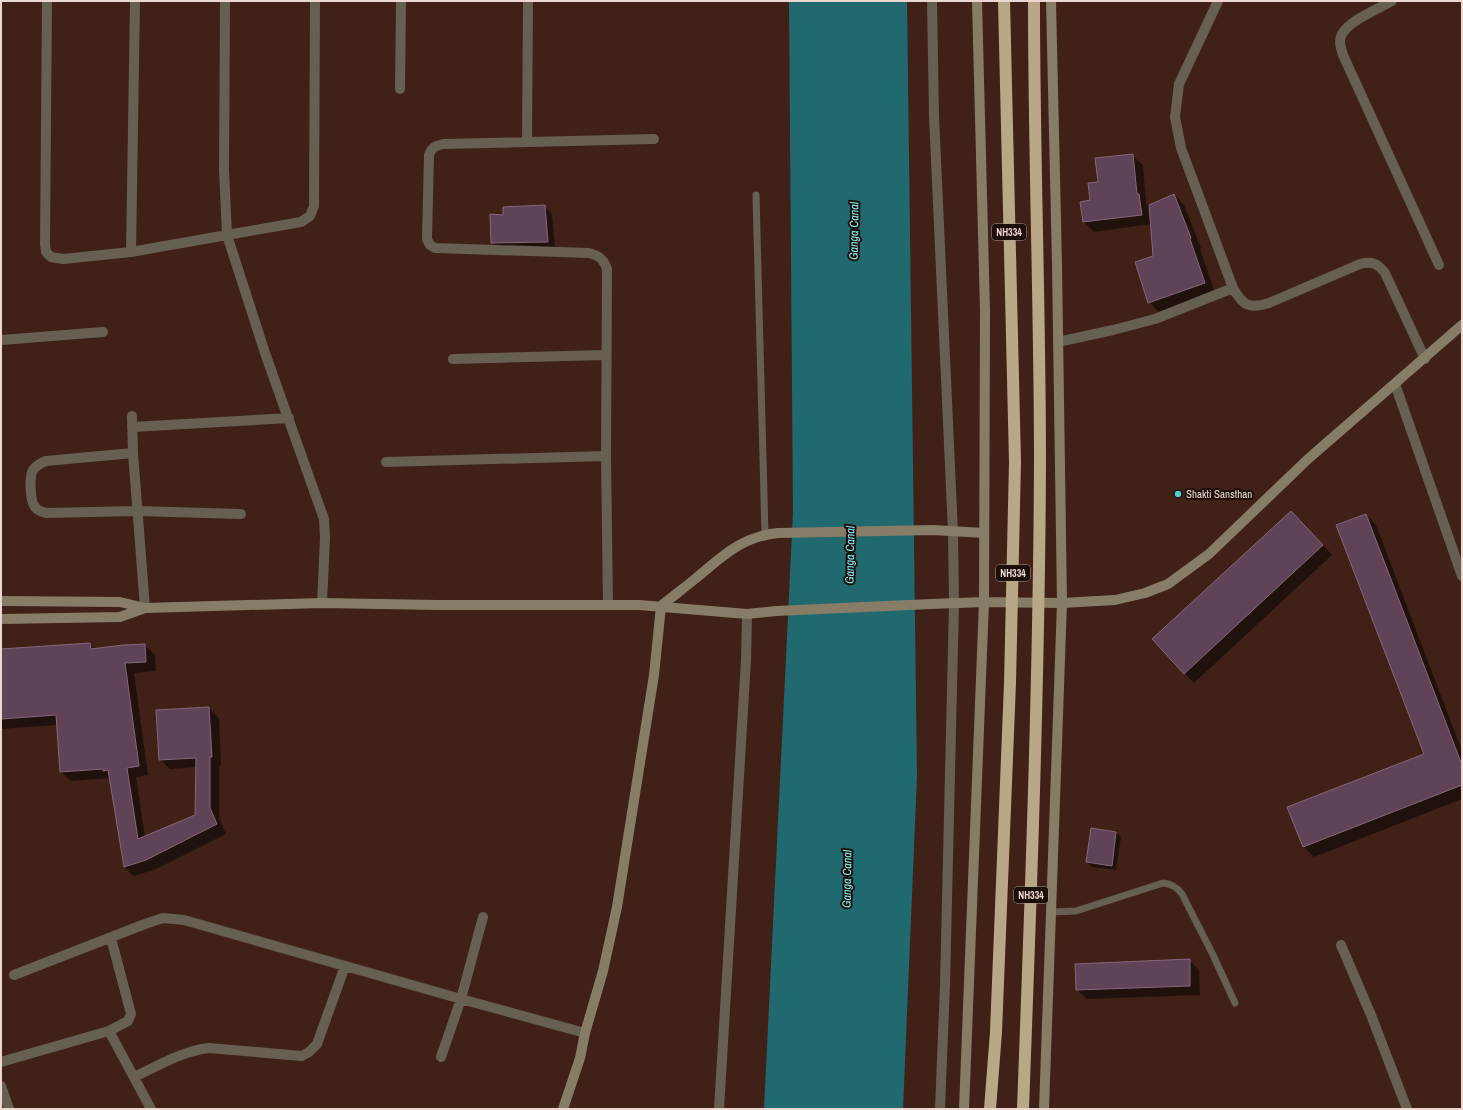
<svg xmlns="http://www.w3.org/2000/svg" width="1463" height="1110" font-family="'Archivo Narrow',sans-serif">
	<rect width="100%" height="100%" fill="#3f2117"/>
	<path fill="#206a6f" d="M789,1H907L917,776L903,1109H764L793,513Z"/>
	<path fill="#0007" d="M1133,156L1143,165L1146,203L1149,206L1174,195L1184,205L1201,248L1200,249L1215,293L1159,312L1149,302L1154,256L1151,224L1094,232L1084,222L1081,202L1091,201L1099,183Z
		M544,206L552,214L555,249L499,250L492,242L504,216Z
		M1366,515L1376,525L1462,751V799L1314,857L1304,847L1425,754Z
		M1301,522L1332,555L1194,683L1184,673Z
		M90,644L95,649L145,645L155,655L156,671L134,673L148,775L136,777L145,837L196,815L197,767L170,769L160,759L209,708L219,718L221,766H219V818L226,834L156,869L134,876L124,867L111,778L71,781L61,772L58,725L1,729V650Z
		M1116,833L1121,837L1116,870L1092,867L1087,862Z
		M1189,960L1199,970L1200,995L1087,999L1077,990Z"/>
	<path fill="#604356" stroke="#86677b" d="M1133,154L1137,194H1139L1142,215L1083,222L1080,202L1090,200L1088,183L1098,182L1095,158Z
		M1174,194L1191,238L1190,239L1205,283L1148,303L1135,262L1153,256L1149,205Z
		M545,205L548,242L491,243L490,214L503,215V207Z
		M1291,511L1323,545L1184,674L1152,639Z
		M1366,514L1462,765V785L1303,847L1287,807L1424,754L1336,525Z
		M90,643L91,649L123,645L145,644L146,662L125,663L139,766L127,768L138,839L195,815L196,758L159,760L156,710L209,707L212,757H210V808L217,824L146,860L124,867L108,770L103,771V769L60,772L56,715L1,719V649Z
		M1091,828L1116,832L1112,866L1086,862Z
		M1190,959V986L1076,990L1075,964Z"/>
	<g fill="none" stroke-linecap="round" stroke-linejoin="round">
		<path stroke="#665f52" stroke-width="7" d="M756,195L765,534
			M1051,912L1076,911L1163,883C1172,884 1177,887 1182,894L1213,955L1235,1003"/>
		<path stroke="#665f52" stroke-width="10" d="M47,1L45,244L46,252L51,257L63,259L131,252L301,222L310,216L314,206L315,1
			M225,1L224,170L227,235L265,353L324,519L325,538L322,603
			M932,1L934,116L953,532L954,604L945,985L940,1109
			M1218,1L1179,84L1175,117L1181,148L1233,288C1243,306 1249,309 1269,303L1360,264C1372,261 1377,263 1385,273L1425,359
			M1392,1C1378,9 1350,20 1342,34C1338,41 1341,48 1343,55L1439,265
			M400,89L401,1
			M527,142L528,1
			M131,252L135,1
			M1,340L103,332
			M1058,342L1113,330L1155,319L1233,288
			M453,359L606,355
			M1395,384L1462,576
			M132,416L133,453L145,608
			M132,427L289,418
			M133,453L46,461C41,463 36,466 33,470C29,477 30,501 35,507C38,511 42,512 46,513L137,511L241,514
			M386,462L606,456
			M608,605L606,456L607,269C603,258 599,256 589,253L435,248L430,245L427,239L429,155C432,147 435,146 443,144L654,139
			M1341,945L1371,1015L1407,1109
			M14,975L145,924L163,918L184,920L461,999L585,1033
			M109,1031L151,1109
			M441,1057L461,999L483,917
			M1,1062L109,1031L128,1021L131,1014L111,938
			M134,1077C158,1066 182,1051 209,1048L302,1056L309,1052L317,1044L345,966
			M1,1086L9,1109
			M719,1109L746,660L747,614"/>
		<path stroke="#877d67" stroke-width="10" d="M1,601L120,602L145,608L322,603L438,605H639L747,614L776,611L931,604L984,602L1062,603L1115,600L1145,593L1168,584L1209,554L1308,459L1462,325
			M1,619L120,617L145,608
			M563,1109L580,1058L585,1033L603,971L617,907L654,675L661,606C672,597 684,588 695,579C723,556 741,537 778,533L933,530L984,533
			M964,1109L984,602L985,311L977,1
			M1044,1109L1062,603L1057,264L1051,1"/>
		<path stroke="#b8a887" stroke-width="12" d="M990,1109L996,1032L1010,683L1015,462L1004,1
			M1023,1109C1031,894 1039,679 1040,463C1040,309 1034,155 1034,1"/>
	</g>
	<circle fill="#52ccd6" stroke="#1c0f0a" stroke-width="1.5" cx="1178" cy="494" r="4"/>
	<g text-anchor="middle" stroke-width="4" stroke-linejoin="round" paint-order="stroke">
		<g fill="#1c0f0a" stroke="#ae9c95" stroke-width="1">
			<rect x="992" y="224" width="34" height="16" rx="3"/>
			<rect x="996" y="565" width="34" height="16" rx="3"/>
			<rect x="1014" y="887" width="34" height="16" rx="3"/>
		</g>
		<g font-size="10" font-weight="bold" fill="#edd8d1">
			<text x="1009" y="236">NH334</text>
			<text x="1013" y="577">NH334</text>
			<text x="1031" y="899">NH334</text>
		</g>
		<g font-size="11" fill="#edd8d1" stroke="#1c0f0a" text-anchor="start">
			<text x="1186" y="498">Shakti Sansthan</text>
		</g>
		<g font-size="12" font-style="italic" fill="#85f1fa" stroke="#1c0f0a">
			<text transform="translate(854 231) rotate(-89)" y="4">Ganga Canal</text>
			<text transform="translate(850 555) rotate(-89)" y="4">Ganga Canal</text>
			<text transform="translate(847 879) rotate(-89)" y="4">Ganga Canal</text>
		</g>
	</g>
	<rect width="1463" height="1110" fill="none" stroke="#edd8d1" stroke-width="4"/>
</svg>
